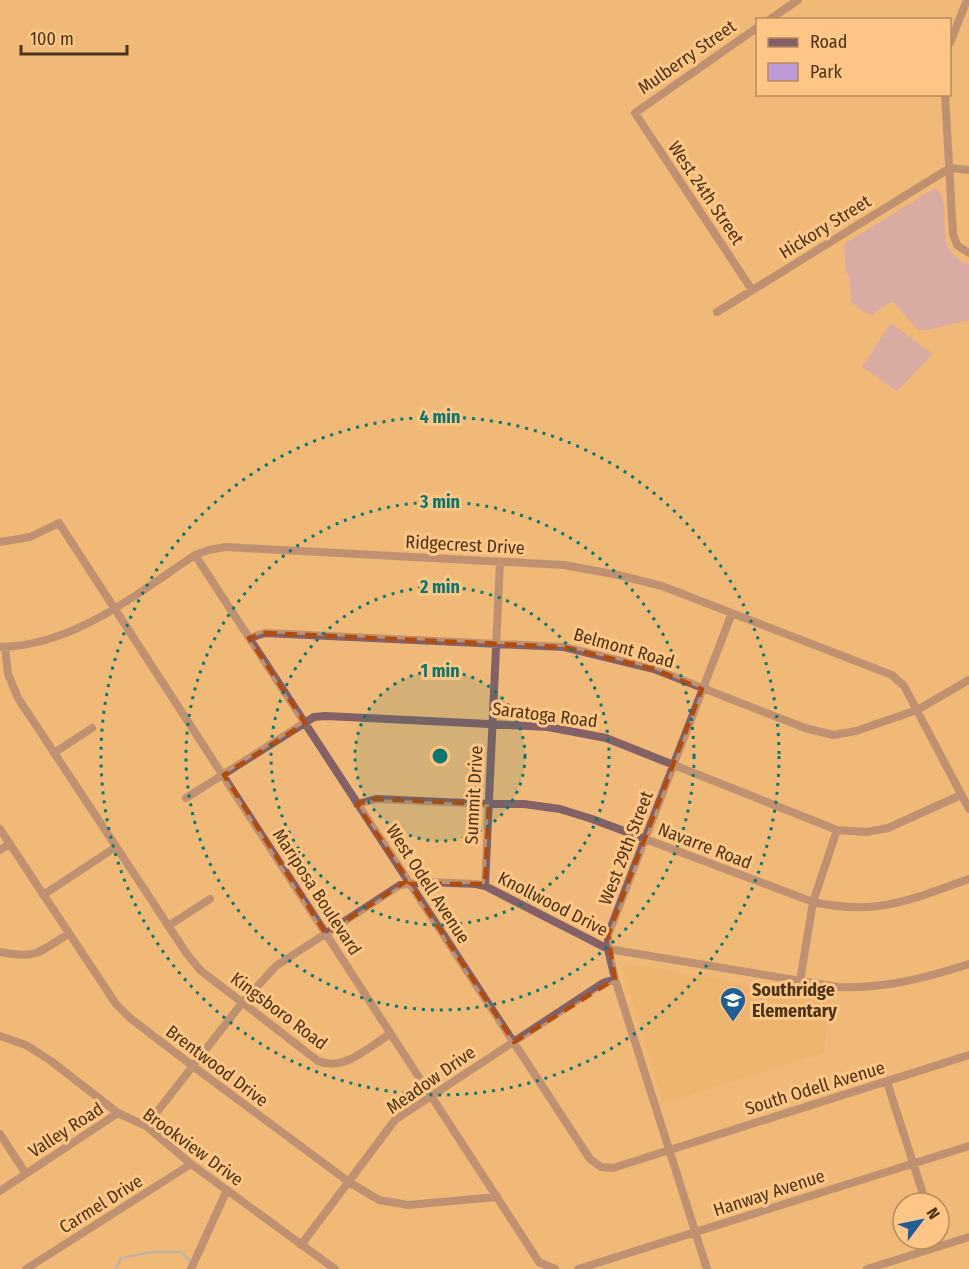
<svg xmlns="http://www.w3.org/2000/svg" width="969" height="1269" font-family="'Fira Sans Condensed',sans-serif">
	<rect width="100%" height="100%" fill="#f0b979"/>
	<path fill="#ebaf68" d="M626,963L794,992L830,993L824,1053L663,1103L622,967Z"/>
	<path fill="#bc9ad7" d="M935,188C958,205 926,249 969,264V320L928,330H918L894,303H889L872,315L863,312L851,302L849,275L846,273L844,244Z
		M891,323L933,354L897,391L862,367Z"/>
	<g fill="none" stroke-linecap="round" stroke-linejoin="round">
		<path stroke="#72ace7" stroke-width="2" d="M116,1269L121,1258L152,1252H181L191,1262"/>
		<path stroke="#846166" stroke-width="8" d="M769,20L798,0
			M950,43L967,0
			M945,94L953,234L957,245L969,253
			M752,290L635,113L758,27
			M717,312L950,168L969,170
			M0,542L30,537L59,523L539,1262L555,1269
			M195,555L590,1159L601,1167L613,1168L969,1055
			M249,638L265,633L564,647L654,669L805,728L833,735L856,731L917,710L969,680
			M0,647C74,646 136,594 195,555L209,550L225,547L564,565L618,575L662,586L892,675L904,686L969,809
			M5,647L8,674L18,698L187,954L200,970L318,1061C344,1072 369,1047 390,1034
			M54,753L92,728
			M186,798L314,717L326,716L548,727L606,738L837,830L866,832L888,828L961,795
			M357,804L376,799L489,804H524L560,809L592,819L813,902C831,906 850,908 869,907C903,905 937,890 969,879
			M0,829L116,1004L130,1018L194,1067L349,1182L379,1200L408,1205L497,1197
			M0,850L10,844
			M485,886L500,562
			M43,895L116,847
			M168,926L210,899
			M0,952C37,959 38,953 68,934
			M800,981L813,902L837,830
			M0,1036L26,1045L51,1061L118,1113L146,1126L191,1164L335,1269
			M887,1082L926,1203
			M146,1126L242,1003L276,966L400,885L427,882L476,884L485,886L608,949L838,987C884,989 925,978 969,964
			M0,1134L26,1174
			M0,1191L118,1113
			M301,1245L395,1120L603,983L615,979
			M26,1269L191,1164
			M191,1269L227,1190
			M578,1269L969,1146
			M707,1269L615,979L608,949V935L732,613
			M867,1269L969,1237"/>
	</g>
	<path d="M0 0H969V1269H0ZM265,633L564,647L654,669L702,689L608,935L615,979L514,1042L410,884H485L489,804L376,799L357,804L408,880L326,934L224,775L305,723L249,638Z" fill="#f0b979" fill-opacity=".55" fill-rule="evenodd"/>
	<path fill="none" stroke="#b14c11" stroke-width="4.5" stroke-dasharray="12 8" stroke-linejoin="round" d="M265,633L564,647L654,669L702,689L608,935L615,979L514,1042L410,884H485L489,804L376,799L357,804L408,880L326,934L224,775L305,723L249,638Z"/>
	<circle cx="440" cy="756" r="85" fill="#0f766e" fill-opacity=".12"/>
	<g fill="none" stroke="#0f766e" stroke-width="3" stroke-dasharray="3 6">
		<circle cx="440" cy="756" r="85"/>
		<circle cx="440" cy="756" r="169"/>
		<circle cx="440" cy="756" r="254"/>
		<circle cx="440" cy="756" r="339"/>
	</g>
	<defs>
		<g id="school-pin" transform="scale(1.35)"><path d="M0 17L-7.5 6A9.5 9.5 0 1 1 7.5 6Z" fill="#215e95" stroke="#fec686"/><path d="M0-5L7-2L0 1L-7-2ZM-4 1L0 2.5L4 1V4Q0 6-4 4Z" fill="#fff"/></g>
	</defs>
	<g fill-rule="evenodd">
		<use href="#school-pin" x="733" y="1000"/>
	</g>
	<g text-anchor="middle" stroke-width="6" stroke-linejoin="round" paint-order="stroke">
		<g font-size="18" fill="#4b341a" stroke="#fec686">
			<text transform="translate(687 57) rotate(-35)" y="6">Mulberry Street</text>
			<text transform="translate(706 193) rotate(56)" y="6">West 24th Street</text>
			<text transform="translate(825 227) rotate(-32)" y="6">Hickory Street</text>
			<text transform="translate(465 545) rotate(3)" y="6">Ridgecrest Drive</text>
			<text transform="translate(624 648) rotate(16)" y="6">Belmont Road</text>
			<text transform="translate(545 715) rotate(7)" y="6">Saratoga Road</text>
			<text transform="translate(474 795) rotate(-87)" y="6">Summit Drive</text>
			<text transform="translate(705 846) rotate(21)" y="6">Navarre Road</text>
			<text transform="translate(626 848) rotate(-69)" y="6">West 29th Street</text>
			<text transform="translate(428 884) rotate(57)" y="6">West Odell Avenue</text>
			<text transform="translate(317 892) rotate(57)" y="6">Mariposa Boulevard</text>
			<text transform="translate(553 904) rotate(27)" y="6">Knollwood Drive</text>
			<text transform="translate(279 1011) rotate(37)" y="6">Kingsboro Road</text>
			<text transform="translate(217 1066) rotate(37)" y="6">Brentwood Drive</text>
			<text transform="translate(431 1080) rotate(-35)" y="6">Meadow Drive</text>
			<text transform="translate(815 1088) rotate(-17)" y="6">South Odell Avenue</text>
			<text transform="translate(66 1130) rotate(-33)" y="6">Valley Road</text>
			<text transform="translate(193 1147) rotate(36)" y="6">Brookview Drive</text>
			<text transform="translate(769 1193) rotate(-18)" y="6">Hanway Avenue</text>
			<text transform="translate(101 1204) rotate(-32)" y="6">Carmel Drive</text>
		</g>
		<g font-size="18" font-weight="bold" fill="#4b341a" stroke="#fec686" text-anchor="start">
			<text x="752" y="996">Southridge<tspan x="752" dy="21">Elementary</tspan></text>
		</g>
	</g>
	<circle cx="440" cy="756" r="9" fill="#0f766e" stroke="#fec686" stroke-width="3"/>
	<g font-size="18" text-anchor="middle" font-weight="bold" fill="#0f766e" stroke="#fec686" stroke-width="6" stroke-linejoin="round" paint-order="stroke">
		<text x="440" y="423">4 min</text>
		<text x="440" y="508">3 min</text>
		<text x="440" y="593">2 min</text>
		<text x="440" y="677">1 min</text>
	</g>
	<rect x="756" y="18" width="195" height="78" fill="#fec686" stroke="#b68c5b" stroke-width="1.5"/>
	<rect x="768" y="38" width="30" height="9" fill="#846166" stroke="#b68c5b" stroke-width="1.5"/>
	<text x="810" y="48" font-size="18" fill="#4b341a">Road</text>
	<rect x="768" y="63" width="30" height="18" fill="#bc9ad7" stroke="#b68c5b" stroke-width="1.5"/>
	<text x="810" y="78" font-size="18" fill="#4b341a">Park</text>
	<g transform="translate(921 1221) rotate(58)"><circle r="28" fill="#fec686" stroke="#b68c5b" stroke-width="1.5"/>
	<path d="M0-4.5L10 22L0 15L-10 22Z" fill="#215e95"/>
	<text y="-9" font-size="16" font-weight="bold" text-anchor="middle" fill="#4b341a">N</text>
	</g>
	<path d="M21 45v9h106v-9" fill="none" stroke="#4b341a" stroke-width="3"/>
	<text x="30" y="45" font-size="18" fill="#4b341a" stroke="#fec686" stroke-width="4.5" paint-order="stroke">100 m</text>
</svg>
